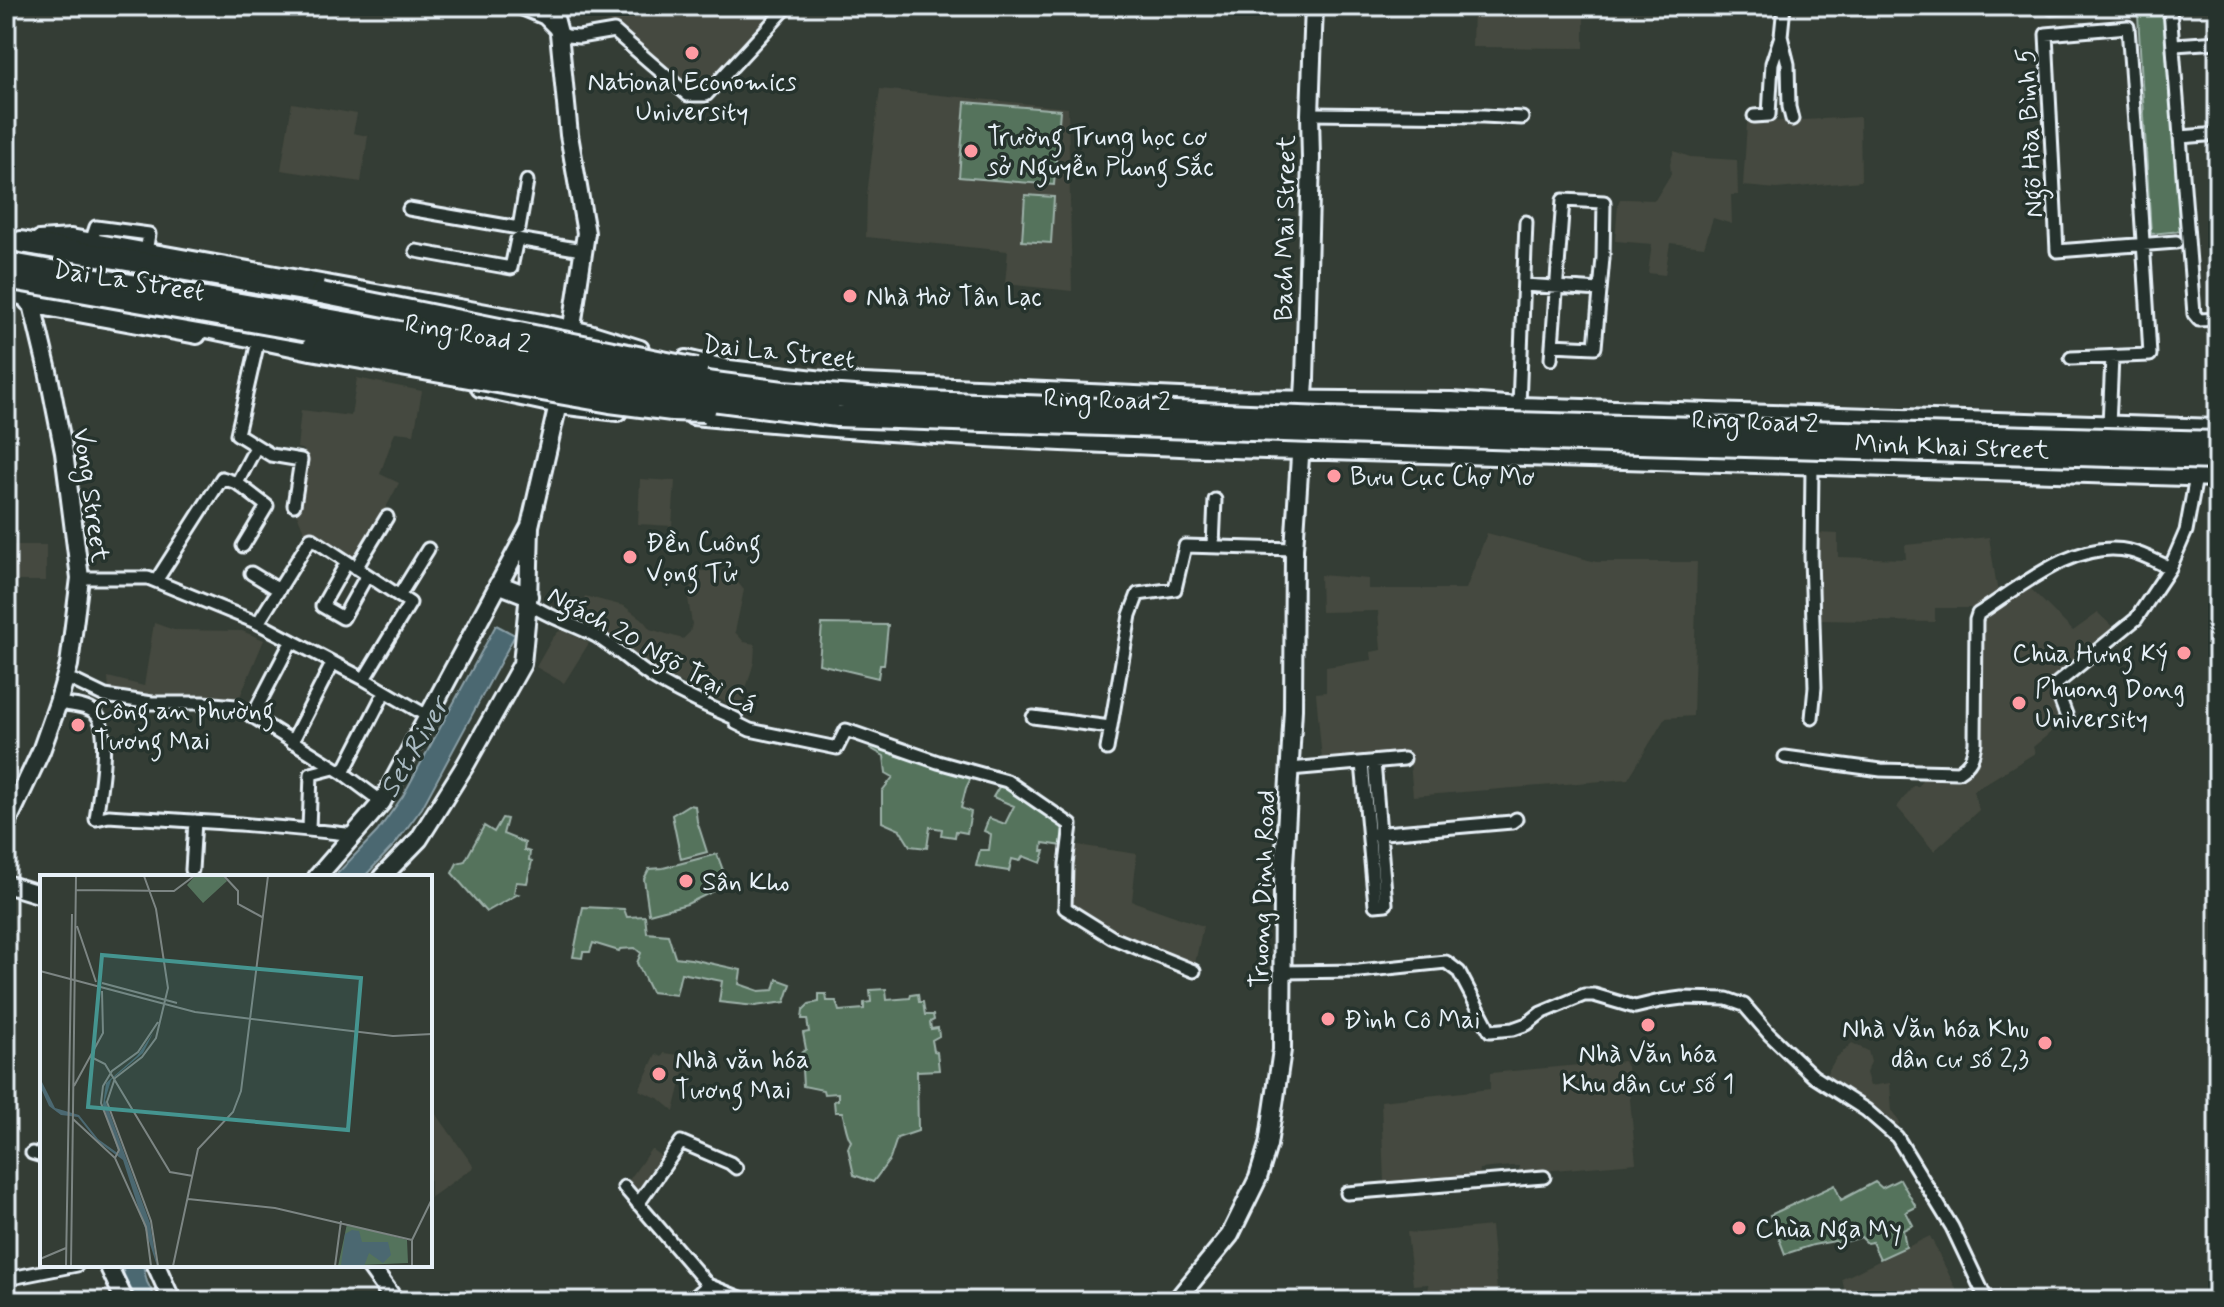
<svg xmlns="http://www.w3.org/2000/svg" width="2224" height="1307" font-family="Mynerve,sans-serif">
	<rect width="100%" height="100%" fill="#343d35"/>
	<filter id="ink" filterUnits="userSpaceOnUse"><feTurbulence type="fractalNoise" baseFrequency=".0125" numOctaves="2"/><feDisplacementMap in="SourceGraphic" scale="16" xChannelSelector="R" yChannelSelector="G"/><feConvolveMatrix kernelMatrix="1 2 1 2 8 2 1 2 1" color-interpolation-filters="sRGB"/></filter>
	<g filter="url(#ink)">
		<path fill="#45493f" d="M605,6H778L706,86H690L608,21Z
			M1473,6H1584V48L1472,47Z
			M880,89L1068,108L1072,291L1005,284L1008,251L866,237L867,195Z
			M292,103L357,114L353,133L368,136L361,182L281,170Z
			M1860,117L1861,181L1777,189L1743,186L1747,123Z
			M1674,151L1690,157L1737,160L1738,195H1731L1732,224L1713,218L1704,247L1670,243L1665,275L1648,273L1652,244L1615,241L1618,204L1620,199H1625L1655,200L1671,174L1670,163Z
			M357,378L422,391L414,434L395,432L380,474L399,483L356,564L305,534L295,509L304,450L297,448L301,410L351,416Z
			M640,479L675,481L672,526L638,524Z
			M1487,533L1596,562H1697L1693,716L1665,718L1628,779L1413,796L1409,751L1322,760L1316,693L1326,692V667L1372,660L1371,652L1381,650L1378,611L1321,612L1320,575L1368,579V589H1466Z
			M1818,533L1838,534V557L1906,559L1905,545L1989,537L1999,600L1982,608H1935V622L1818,620Z
			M6,545H46V581H6Z
			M696,571H728L744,590L735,632L744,642L755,644L754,662L740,709L659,672L602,631L577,618L585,596L624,606L643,620L650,629L683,639L690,632L692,624L688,598Z
			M2030,588L2073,631L2098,613L2116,630L2055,680L2066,720L2033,747L2035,753L1973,791L1979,810L1934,851L1897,807L1913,786H1919L1924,775L1969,767L1980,619L1983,615Z
			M154,623L174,630L242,631L264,640L236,706L152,700L109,692L108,677L144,686Z
			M562,630L589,643L564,683L536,667L552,639L558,632Z
			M1071,844L1137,854L1132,901L1203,926L1194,968L1113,936L1068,907Z
			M1852,1043L1868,1051L1871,1062L1866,1073L1870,1086L1890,1083L1892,1111L1900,1123L1892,1130L1824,1078L1836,1058Z
			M664,1053L688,1056L674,1111L660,1099L639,1090L656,1054L662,1057Z
			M1624,1061L1627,1067L1636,1163L1519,1173V1166H1512L1480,1169L1479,1176L1384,1183L1381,1101L1490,1089V1073Z
			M430,1105L474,1167L430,1198Z
			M651,1149L666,1160L638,1201L625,1186Z
			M1491,1226L1498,1301H1431L1428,1284L1413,1285L1407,1232L1419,1233Z
			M1930,1236L1962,1301H1847L1842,1279Z"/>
		<path fill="#54735c" stroke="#9eb2aa" stroke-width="2" d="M2166,12L2181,231L2151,234L2138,15Z
			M965,102L1060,110L1054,185L959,177Z
			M1025,195L1054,197L1051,243L1022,241Z
			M822,624L888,625L884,665H880L878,678L819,664Z
			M874,740L973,774L966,788L961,808L971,812L967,833L956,831L955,837L941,835L942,829L930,827L927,848L910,846L900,830L882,822V791L893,777L886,773L884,756L870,748Z
			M1002,782L1062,822L1063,846L1043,843L1042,851H1045L1041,863L1023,856L1020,861L1012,859L1009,871L976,866L980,850H989L991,834L984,831L989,818L1005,824L1014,806L993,797Z
			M688,805L695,806L697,821L707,852L681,859L672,815Z
			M502,818L507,819L503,834L525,843L524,850L530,852L529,860L532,861L527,883L516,882L514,893L518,894L486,912L452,873L457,863L465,861L484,826L494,832Z
			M717,854L728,884L687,904L649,914L644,879L649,869L663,868Z
			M583,907L624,909L627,917L645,916L647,933L668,935L675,957L691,959L741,970L739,984L759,991L774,990L777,979L791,984L785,1002L755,1006L719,1002L722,981L681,973L676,995L651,992L637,963L641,953L635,948L620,949L619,951L593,943L590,952H583L582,958L573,957Z
			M886,989L887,1000L910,998L911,995L918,994L919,1002H923L925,1015H933L934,1020L930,1022L931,1029L938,1028L939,1036L932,1040L934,1051L937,1052L939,1070L917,1071L918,1131L897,1138L890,1159L873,1182L854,1175L848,1148L851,1141C846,1135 845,1120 842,1112H835L834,1101L838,1100V1093L824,1094L823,1090L803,1086L801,1053L806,1049L803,1033L809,1032L807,1019H802L803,1010L809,1004L819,1002V994H826L827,1001H836L839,1011L864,1009V1003L871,1002L870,990Z
			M1900,1179L1916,1207L1906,1212L1913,1225L1903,1230L1906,1247L1880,1259L1872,1242L1867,1243L1861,1237L1839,1244L1835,1241L1813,1245L1785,1254L1770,1215L1835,1185L1841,1200L1875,1182L1882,1188Z"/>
		<path fill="#4b6871" stroke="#8a9fa7" stroke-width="2" d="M496,625L515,635L422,808L395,844L364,877H334L377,832L403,796Z
			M122,1265H143L147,1282L157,1301H137L124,1275Z"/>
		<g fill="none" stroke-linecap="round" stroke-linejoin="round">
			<g stroke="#e8f1f8" stroke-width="17">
				<path id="street" d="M515,6L544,18L559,33L567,36L579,37L614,31L688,95H706L788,6
					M1784,6L1781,36L1788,64L1789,107L1792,119
					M2051,6V8L2077,6
					M2170,10L2194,314L2199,320L2218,319
					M2175,45L2218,42
					M1310,114L1483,116L1522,118
					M1754,116L1769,115L1772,63L1781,36
					M2181,137L2218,134
					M409,209L519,228L527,181
					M91,242L96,227L149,234L146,252
					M416,251L511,268L517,239L582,250
					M1524,285L1600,290
					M257,346L237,434L271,455L301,460L294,505
					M2071,358L2150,355C2144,246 2136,137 2128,27L2046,34L2057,251L2176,242
					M1551,359L1563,200L1604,202L1603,258L1595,347L1552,345
					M1519,406L1526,222
					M2109,425L2112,357
					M1812,467L1811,557L1815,687L1812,718
					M237,483L256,447
					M1213,545L1215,500
					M347,562L322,606L343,618L367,575
					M356,568L387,517
					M251,573L279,590
					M80,578H148L258,623L364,679L429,717
					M156,581L222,478L237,483L267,506L243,546
					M399,596L428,549
					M528,603C549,618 574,624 596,636C616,648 633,665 652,677C678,694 708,706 736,719V723L750,730L837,748L846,730L938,762L1007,781L1071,825L1066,864L1065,908L1113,938L1194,971
					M258,623L311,538L410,603L364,679
					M64,680L74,681L105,696L152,703H203L236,706L343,773L382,802
					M58,703C68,705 87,705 95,713C112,728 99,797 96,819L109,816C191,821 273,825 355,835
					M252,717L289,646
					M1033,717L1110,727
					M2068,720L2055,685L2136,619L2170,568L2186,531L2196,477
					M292,742L330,668
					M1107,749L1130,615L1138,594L1175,589L1185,546L1294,549
					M1785,757L1881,770L1958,772C1971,764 1973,757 1975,743L1976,620L1978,614C2020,587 2077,538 2130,551C2143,554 2157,562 2170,568
					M1362,763L1375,905L1386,904L1374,762
					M1290,769L1404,759
					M343,773L381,699
					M309,829L311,774L334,768
					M1373,834L1512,822L1516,819
					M192,870L195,821
					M1282,972L1359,971L1446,962L1459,972L1490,1031L1513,1029L1527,1024L1541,1013L1584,995H1594L1635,1007L1660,1001L1682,998L1727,999L1744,1005L1769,1034L1813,1076L1866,1110L1897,1137L1952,1227L1987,1301
					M32,1153L42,1156
					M624,1187L708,1285L748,1301
					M1347,1193L1544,1177
					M638,1204L681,1142L730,1163L736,1168
					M6,1279L77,1265
					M690,1301L708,1285"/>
			</g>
			<g stroke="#e8f1f8" stroke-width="22">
				<path id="secondary" d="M552,6L559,33L569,135L586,233L570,340
					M498,584L529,596
					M6,825L41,751L58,703L69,665L80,578L64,452L48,371L32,304
					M317,877L382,802L529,528
					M382,877L419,839L466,764L522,664L528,603L530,526L561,391
					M6,884L42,895
					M108,1265L125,1301
					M156,1265L172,1301
					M369,1265L395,1301
					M1176,1301L1230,1235L1258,1178L1268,1145L1282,1050L1283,883L1293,709L1294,549L1305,380L1311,159L1310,114L1314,6"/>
			</g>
			<g stroke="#e8f1f8" stroke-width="22">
				<path id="primary" d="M39,240L71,238L553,325L589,333L640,349
					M28,302L51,308L197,335
					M686,359L729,369L841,382L1225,399L1452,401L1519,406L2218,428
					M480,388L559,405L618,412
					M693,416C838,430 983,439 1129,445C1196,448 1262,451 1329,451L2218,478"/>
			</g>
			<g stroke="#e8f1f8" stroke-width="26">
				<path id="highway" d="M21,242L321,293
					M7,292L97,304L311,349"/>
			</g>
			<use href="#street" stroke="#26332d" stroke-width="11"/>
			<use href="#secondary" stroke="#26332d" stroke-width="16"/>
			<use href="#primary" stroke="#26332d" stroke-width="16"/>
			<use href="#highway" stroke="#26332d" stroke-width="20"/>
			<g stroke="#e8f1f8" stroke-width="26" stroke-linecap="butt">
				<path id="highway-bridge" d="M6,263L616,370L783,392L926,402L1325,418L2218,442
					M6,278L616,385L681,396L837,416L1640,443L2218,459
					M321,293L697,369
					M311,349L610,402L672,410L705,411"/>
			</g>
			<use href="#highway-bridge" stroke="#26332d" stroke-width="20"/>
		</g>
	</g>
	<g fill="#ff9aa2" stroke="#26332d" stroke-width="3">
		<circle cx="692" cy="53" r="8"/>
		<circle cx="971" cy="151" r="8"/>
		<circle cx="850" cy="296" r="8"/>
		<circle cx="1334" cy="476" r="8"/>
		<circle cx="630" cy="557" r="8"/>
		<circle cx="2184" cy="653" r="8"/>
		<circle cx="2019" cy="703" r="8"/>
		<circle cx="78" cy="725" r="8"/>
		<circle cx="686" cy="881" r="8"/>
		<circle cx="1328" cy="1019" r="8"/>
		<circle cx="1648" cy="1025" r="8"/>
		<circle cx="2045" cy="1043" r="8"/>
		<circle cx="659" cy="1074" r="8"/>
		<circle cx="1739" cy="1228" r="8"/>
	</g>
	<g text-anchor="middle" stroke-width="7" stroke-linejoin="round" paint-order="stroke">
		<g font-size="26" fill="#e8f1f8" stroke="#26332d" text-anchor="start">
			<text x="692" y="90" text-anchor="middle">National Economics<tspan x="692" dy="30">University</tspan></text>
			<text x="987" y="145">Trường Trung học cơ<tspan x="987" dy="30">sở Nguyễn Phong Sắc</tspan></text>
			<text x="866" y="305">Nhà thờ Tân Lạc</text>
			<text x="1350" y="485">Bưu Cục Chợ Mơ</text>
			<text x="646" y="551">Đền Cuông<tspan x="646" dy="30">Vọng Tử</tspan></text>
			<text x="2168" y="662" text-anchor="end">Chùa Hưng Ký</text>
			<text x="2035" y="697">Phuong Dong<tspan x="2035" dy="30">University</tspan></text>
			<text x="94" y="719">Công an phường<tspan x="94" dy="30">Tương Mai</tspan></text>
			<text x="702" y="890">Sân Kho</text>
			<text x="1344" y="1028">Đình Cô Mai</text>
			<text x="2029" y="1037" text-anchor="end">Nhà Văn hóa Khu<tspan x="2029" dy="30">dân cư số 2,3</tspan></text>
			<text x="1648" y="1062" text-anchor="middle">Nhà Văn hóa<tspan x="1648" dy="30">Khu dân cư số 1</tspan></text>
			<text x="675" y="1068">Nhà văn hóa<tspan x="675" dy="30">Tương Mai</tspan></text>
			<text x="1755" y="1237">Chùa Nga My</text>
		</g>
		<g font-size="26" fill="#e8f1f8" stroke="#26332d">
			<text transform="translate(2029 133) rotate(-93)" y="9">Ngõ Hòa Bình 5</text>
			<text transform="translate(1284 228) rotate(-89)" y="9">Bach Mai Street</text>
			<text transform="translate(129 280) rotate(9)" y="9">Dai La Street</text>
			<text transform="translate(468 333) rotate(10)" y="9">Ring Road 2</text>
			<text transform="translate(779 351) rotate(6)" y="9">Dai La Street</text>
			<text transform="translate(1107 399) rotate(2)" y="9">Ring Road 2</text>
			<text transform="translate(1755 421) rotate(2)" y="9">Ring Road 2</text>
			<text transform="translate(1952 446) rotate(2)" y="9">Minh Khai Street</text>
			<text transform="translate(92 495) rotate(82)" y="9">Vong Street</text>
			<text transform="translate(653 649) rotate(29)" y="9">Ngách 20 Ngõ Trại Cá</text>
			<text transform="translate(1262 889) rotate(-88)" y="9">Truong Dinh Road</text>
		</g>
		<g font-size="28" font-style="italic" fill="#a9bac2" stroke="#26332d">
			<text transform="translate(413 747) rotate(-60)" y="10">Set River</text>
		</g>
	</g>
	<g transform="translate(40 875)">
		<rect width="392" height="392" fill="#343d35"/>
		<path d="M155,1H183L187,6L163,28L147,10ZM307,349L367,365L368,388L298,391Z" fill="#54735c"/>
		<path d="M113,158L103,178L71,205L65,225L110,348L117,391L83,285L57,266L38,242L21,240L9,231L0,211V203L15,233L39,240L58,264L79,279L63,230L66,208L97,181ZM312,355L319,356L322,367H348L351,380L343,388L329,378L324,391H301L305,359Z" fill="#4b6871"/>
		<path fill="none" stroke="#7c8583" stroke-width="2" d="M104,1L116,34L128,113L116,163L102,182L75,203L67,227L111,346L118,391M184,1L198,16V29L222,42M36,15L134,16L154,1M37,51L56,107M0,96L155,137L353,161L392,159M62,108L137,128M51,182L65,189L130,297L153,301M34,211L63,158L62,116M33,244L75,283L106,352L111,391M75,283L79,275L61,228L63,211L72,196L98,177L118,147M148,324L235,333L372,365M0,384L26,373M26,391L32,39M31,391L36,1M133,391L158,274L193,237L201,216L228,1M295,391L301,346M372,391V365L392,324"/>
		<path fill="#459590" fill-opacity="0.15" stroke="#459590" stroke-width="4" d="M62,80L321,103L308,255L48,232Z"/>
		<rect width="392" height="392" fill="none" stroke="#e8f1f8" stroke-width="4"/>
	</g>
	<rect width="2224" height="1307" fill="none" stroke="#26332d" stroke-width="32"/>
	<rect x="16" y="16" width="2192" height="1275" fill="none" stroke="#e8f1f8" stroke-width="3" filter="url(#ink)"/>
</svg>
